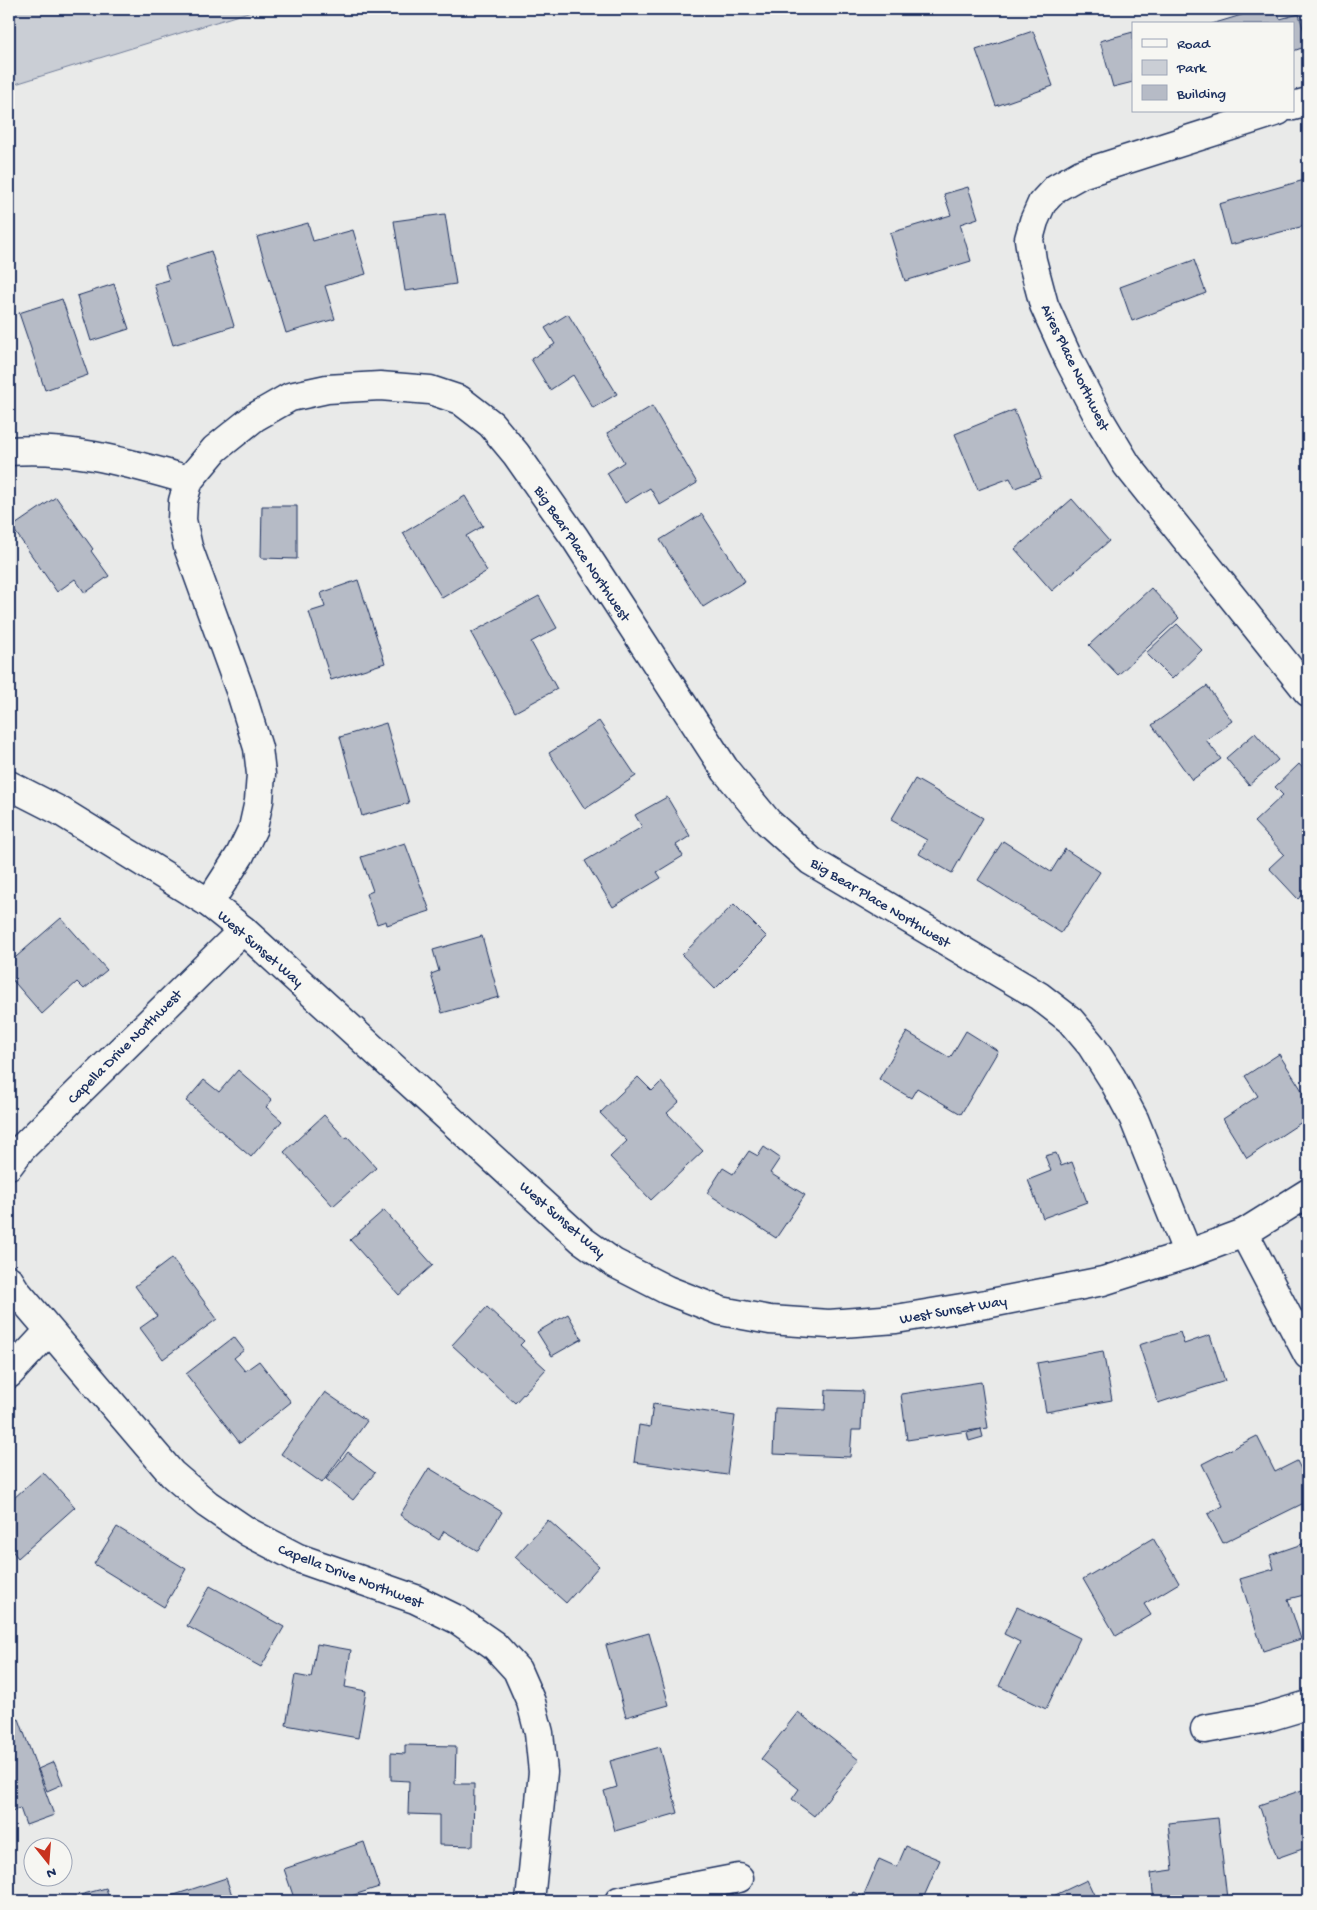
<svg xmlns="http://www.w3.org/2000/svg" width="1317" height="1910" font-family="'Gochi Hand',sans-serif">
	<rect width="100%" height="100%" fill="#e9eae9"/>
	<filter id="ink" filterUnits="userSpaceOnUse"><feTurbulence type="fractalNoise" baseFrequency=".02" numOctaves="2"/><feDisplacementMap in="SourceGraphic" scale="10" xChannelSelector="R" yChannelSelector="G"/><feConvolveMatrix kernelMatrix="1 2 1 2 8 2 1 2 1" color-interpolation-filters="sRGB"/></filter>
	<g filter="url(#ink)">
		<path fill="#caced5" stroke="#727e9a" d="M9,9H258L9,86Z"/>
		<path fill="#b6bbc6" stroke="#1b2f5e" d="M1261,9H1277L1280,19L1299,14L1308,46L1293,51V24H1212Z
			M1033,31L1053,86L996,106L976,50Z
			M1133,32V82L1113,87L1100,41Z
			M1308,179V225L1230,245L1219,204Z
			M968,187L978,218L960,224L971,261L905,281L890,233L951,215L944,194Z
			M445,214L456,284L405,291L394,221Z
			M308,223L313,241L353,230L366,274L325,286L335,319L286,333L257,237Z
			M211,251L234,326L173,345L154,284L169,280L165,266Z
			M1194,260L1206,293L1132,321L1120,287Z
			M114,284L129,329L91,341L77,296Z
			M62,299L88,375L45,390L19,313Z
			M568,314L617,394L593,408L573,375L550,390L531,359L555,344L545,328Z
			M652,406L697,483L660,505L650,488L625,503L607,473L624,462L607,433Z
			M1014,410L1041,478L1015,488L1010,478L978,490L955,434Z
			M465,496L483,526L466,536L487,571L442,598L403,533Z
			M56,497L93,549L91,551L109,576L85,593L75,579L57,592L12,527Z
			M1072,499L1109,541L1052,591L1015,549Z
			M262,506H297V559L261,558Z
			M702,514L745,581L703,607L660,540Z
			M358,580L385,663L331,680L309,612L325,607L321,593Z
			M1151,588L1179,618L1118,675L1089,645Z
			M539,596L557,628L531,642L557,689L515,712L471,633Z
			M1177,624L1202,650L1172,679L1146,653Z
			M1207,686L1232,721L1206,740L1221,759L1192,780L1152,725Z
			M599,721L636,776L585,809L549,753Z
			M386,723L409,803L362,816L340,737Z
			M1255,733L1278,760L1249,785L1226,758Z
			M1299,764L1308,774V890L1298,899L1269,868L1284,854L1254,822L1283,795L1275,787Z
			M915,779L983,818L952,873L919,854L927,840L891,820Z
			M667,797L690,836L676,845L683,856L657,872L661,878L613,907L585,861L642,827L635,815Z
			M1003,841L1051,872L1065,849L1100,872L1061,933L978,880Z
			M405,843L430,911L387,925L386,921L377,924L366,894L373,891L361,857Z
			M734,904L767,937L715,989L682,955Z
			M61,918L107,970L84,989L77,982L42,1014L9,976V963Z
			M482,936L499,997L442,1013L431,974L439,971L433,950Z
			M966,1031L998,1051L961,1114L917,1088L911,1098L879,1079L907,1032L950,1058Z
			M1279,1054L1308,1100V1118L1247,1158L1223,1119L1258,1096L1245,1076Z
			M238,1070L272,1100L266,1107L282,1121L251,1157L186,1101L204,1080L219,1092Z
			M638,1077L652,1091L661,1082L679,1102L667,1113L703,1151L651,1200L610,1157L627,1141L600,1113Z
			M324,1115L345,1138L348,1137L376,1168L333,1206L284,1152Z
			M764,1147L780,1158L770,1173L805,1195L776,1238L707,1193L723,1168L733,1174L749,1151L758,1156Z
			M1056,1153L1061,1166L1072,1162L1087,1202L1043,1218L1028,1180L1051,1171L1045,1156Z
			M384,1210L433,1265L399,1295L350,1240Z
			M172,1258L217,1319L163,1359L140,1328L157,1316L135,1286Z
			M487,1307L524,1341L520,1345L546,1369L515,1403L452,1345Z
			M568,1314L582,1339L552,1356L537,1332Z
			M1180,1332L1184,1344L1210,1335L1225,1381L1158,1403L1139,1345Z
			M234,1337L244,1350L234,1358L245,1371L259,1361L291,1402L240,1443L186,1374Z
			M1103,1351L1112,1400L1046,1412L1037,1363Z
			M981,1382L988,1428L907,1440L901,1394Z
			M826,1390L863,1391L861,1430H852L850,1457L773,1454L775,1408L825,1410Z
			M325,1392L367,1421L322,1483L281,1454Z
			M653,1404L735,1416L727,1475L634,1462L639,1425L650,1427Z
			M981,1429L983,1437L969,1441L967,1433Z
			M1257,1436L1275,1472L1297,1461L1308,1483V1501L1223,1543L1208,1514L1223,1506L1202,1464Z
			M348,1452L375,1473L353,1500L326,1479Z
			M429,1468L502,1512L478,1551L444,1531L439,1540L400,1515Z
			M43,1472L75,1507L18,1558L9,1547V1491L14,1498Z
			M548,1520L599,1566L566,1603L515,1557Z
			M117,1527L186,1569L164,1607L94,1564Z
			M1153,1538L1179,1583L1144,1604L1151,1615L1116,1636L1083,1579Z
			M1308,1542V1605L1304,1595L1288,1599L1301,1639L1263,1651L1240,1579L1274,1569L1270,1555Z
			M210,1586L284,1627L261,1667L187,1626Z
			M1017,1607L1080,1638L1046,1709L999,1686L1020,1642L1004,1634Z
			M649,1633L669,1705L626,1717L606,1645Z
			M317,1644L351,1650L345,1687L366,1691L358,1738L286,1725L295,1675L311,1678Z
			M798,1712L859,1760L814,1816L792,1799L799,1789L761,1759Z
			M19,1719L54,1815L26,1825L20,1808L9,1812V1723Z
			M405,1745L456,1746L455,1784H474L473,1846L439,1845V1815L408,1814L409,1781L391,1780V1753L405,1754Z
			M660,1747L678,1813L615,1831L604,1791L617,1787L610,1761Z
			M54,1762L63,1784L47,1791L38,1769Z
			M1308,1788V1847L1277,1858L1259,1805Z
			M1218,1818L1227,1899L1208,1901H1154L1151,1873L1173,1870L1168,1823Z
			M364,1842L379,1887L335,1901H295L284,1869Z
			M906,1846L940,1860L922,1901H849L853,1892L863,1897L879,1859L897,1867Z
			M226,1878L234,1901H156Z
			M1087,1880L1097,1901H1048L1047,1899Z
			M106,1888L110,1901H58Z"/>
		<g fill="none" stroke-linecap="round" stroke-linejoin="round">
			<g stroke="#1b2f5e" stroke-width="31">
				<path id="minor" d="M1293,106L1308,102
					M1278,111L1081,174L1056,188L1042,203L1034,221L1029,239L1032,260L1044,305L1069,360L1100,420L1127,465L1308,692
					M9,451C74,446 128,463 189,480
					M209,903L240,855L253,828L259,801L261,774L258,748L242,696L188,547L182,520L183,501L189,480L215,449L255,417L290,397L327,389L380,386L430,390L460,400L491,424L516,454L575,538L726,771L768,822L811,861L1039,996L1070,1020L1091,1045L1112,1078L1134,1119L1188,1254
					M9,1165L21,1149L243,930
					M1244,1233L1308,1355
					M9,1280L16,1291L172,1474L207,1504L248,1532L298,1558L415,1599L458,1620L494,1645L517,1670L531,1702L539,1733L543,1772L530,1901
					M9,1374L49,1331
					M1205,1729L1261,1719L1308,1705
					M619,1901L739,1878"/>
			</g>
			<g stroke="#1b2f5e" stroke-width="31">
				<path id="tertiary" d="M9,785L60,811L209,903L243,930L582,1240L614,1263L667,1290L721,1311L770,1320L829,1324L896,1319L986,1304L1103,1281L1188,1254L1244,1233L1308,1193"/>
			</g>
			<use href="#minor" stroke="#f6f6f2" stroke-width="28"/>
			<use href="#tertiary" stroke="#f6f6f2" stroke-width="28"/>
		</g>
	</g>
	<g text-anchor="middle" stroke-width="4" stroke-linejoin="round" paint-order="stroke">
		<g font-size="15" fill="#1b2f5e" stroke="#f6f6f2">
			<text transform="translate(1076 367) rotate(64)" y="5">Aires Place Northwest</text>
			<text transform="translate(583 553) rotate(56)" y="5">Big Bear Place Northwest</text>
			<text transform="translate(881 902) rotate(31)" y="5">Big Bear Place Northwest</text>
			<text transform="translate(261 948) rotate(41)" y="5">West Sunset Way</text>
			<text transform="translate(124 1046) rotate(-45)" y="5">Capella Drive Northwest</text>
			<text transform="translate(563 1219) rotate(41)" y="5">West Sunset Way</text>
			<text transform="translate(953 1309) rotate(-10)" y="5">West Sunset Way</text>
			<text transform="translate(351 1575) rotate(21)" y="5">Capella Drive Northwest</text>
		</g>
	</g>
	<rect width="1317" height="1910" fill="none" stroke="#f6f6f2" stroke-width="30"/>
	<rect x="15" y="15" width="1287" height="1880" fill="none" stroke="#1b2f5e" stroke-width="2" filter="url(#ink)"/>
	<rect x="1132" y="22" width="162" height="90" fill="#f6f6f2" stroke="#9ea6b7"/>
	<rect x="1142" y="39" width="25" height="8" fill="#f6f6f2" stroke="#9ea6b7"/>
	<text x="1177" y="48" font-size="15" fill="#1b2f5e">Road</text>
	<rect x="1142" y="60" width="25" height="15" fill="#caced5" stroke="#9ea6b7"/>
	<text x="1177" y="72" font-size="15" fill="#1b2f5e">Park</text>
	<rect x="1142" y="85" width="25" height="15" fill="#b6bbc6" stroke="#9ea6b7"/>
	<text x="1177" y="98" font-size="15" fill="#1b2f5e">Building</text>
	<g transform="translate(48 1862) rotate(163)"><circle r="24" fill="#f6f6f2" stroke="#9ea6b7"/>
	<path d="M0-4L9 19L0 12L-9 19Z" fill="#c8321e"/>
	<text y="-8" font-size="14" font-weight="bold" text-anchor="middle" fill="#1b2f5e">N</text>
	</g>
</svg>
